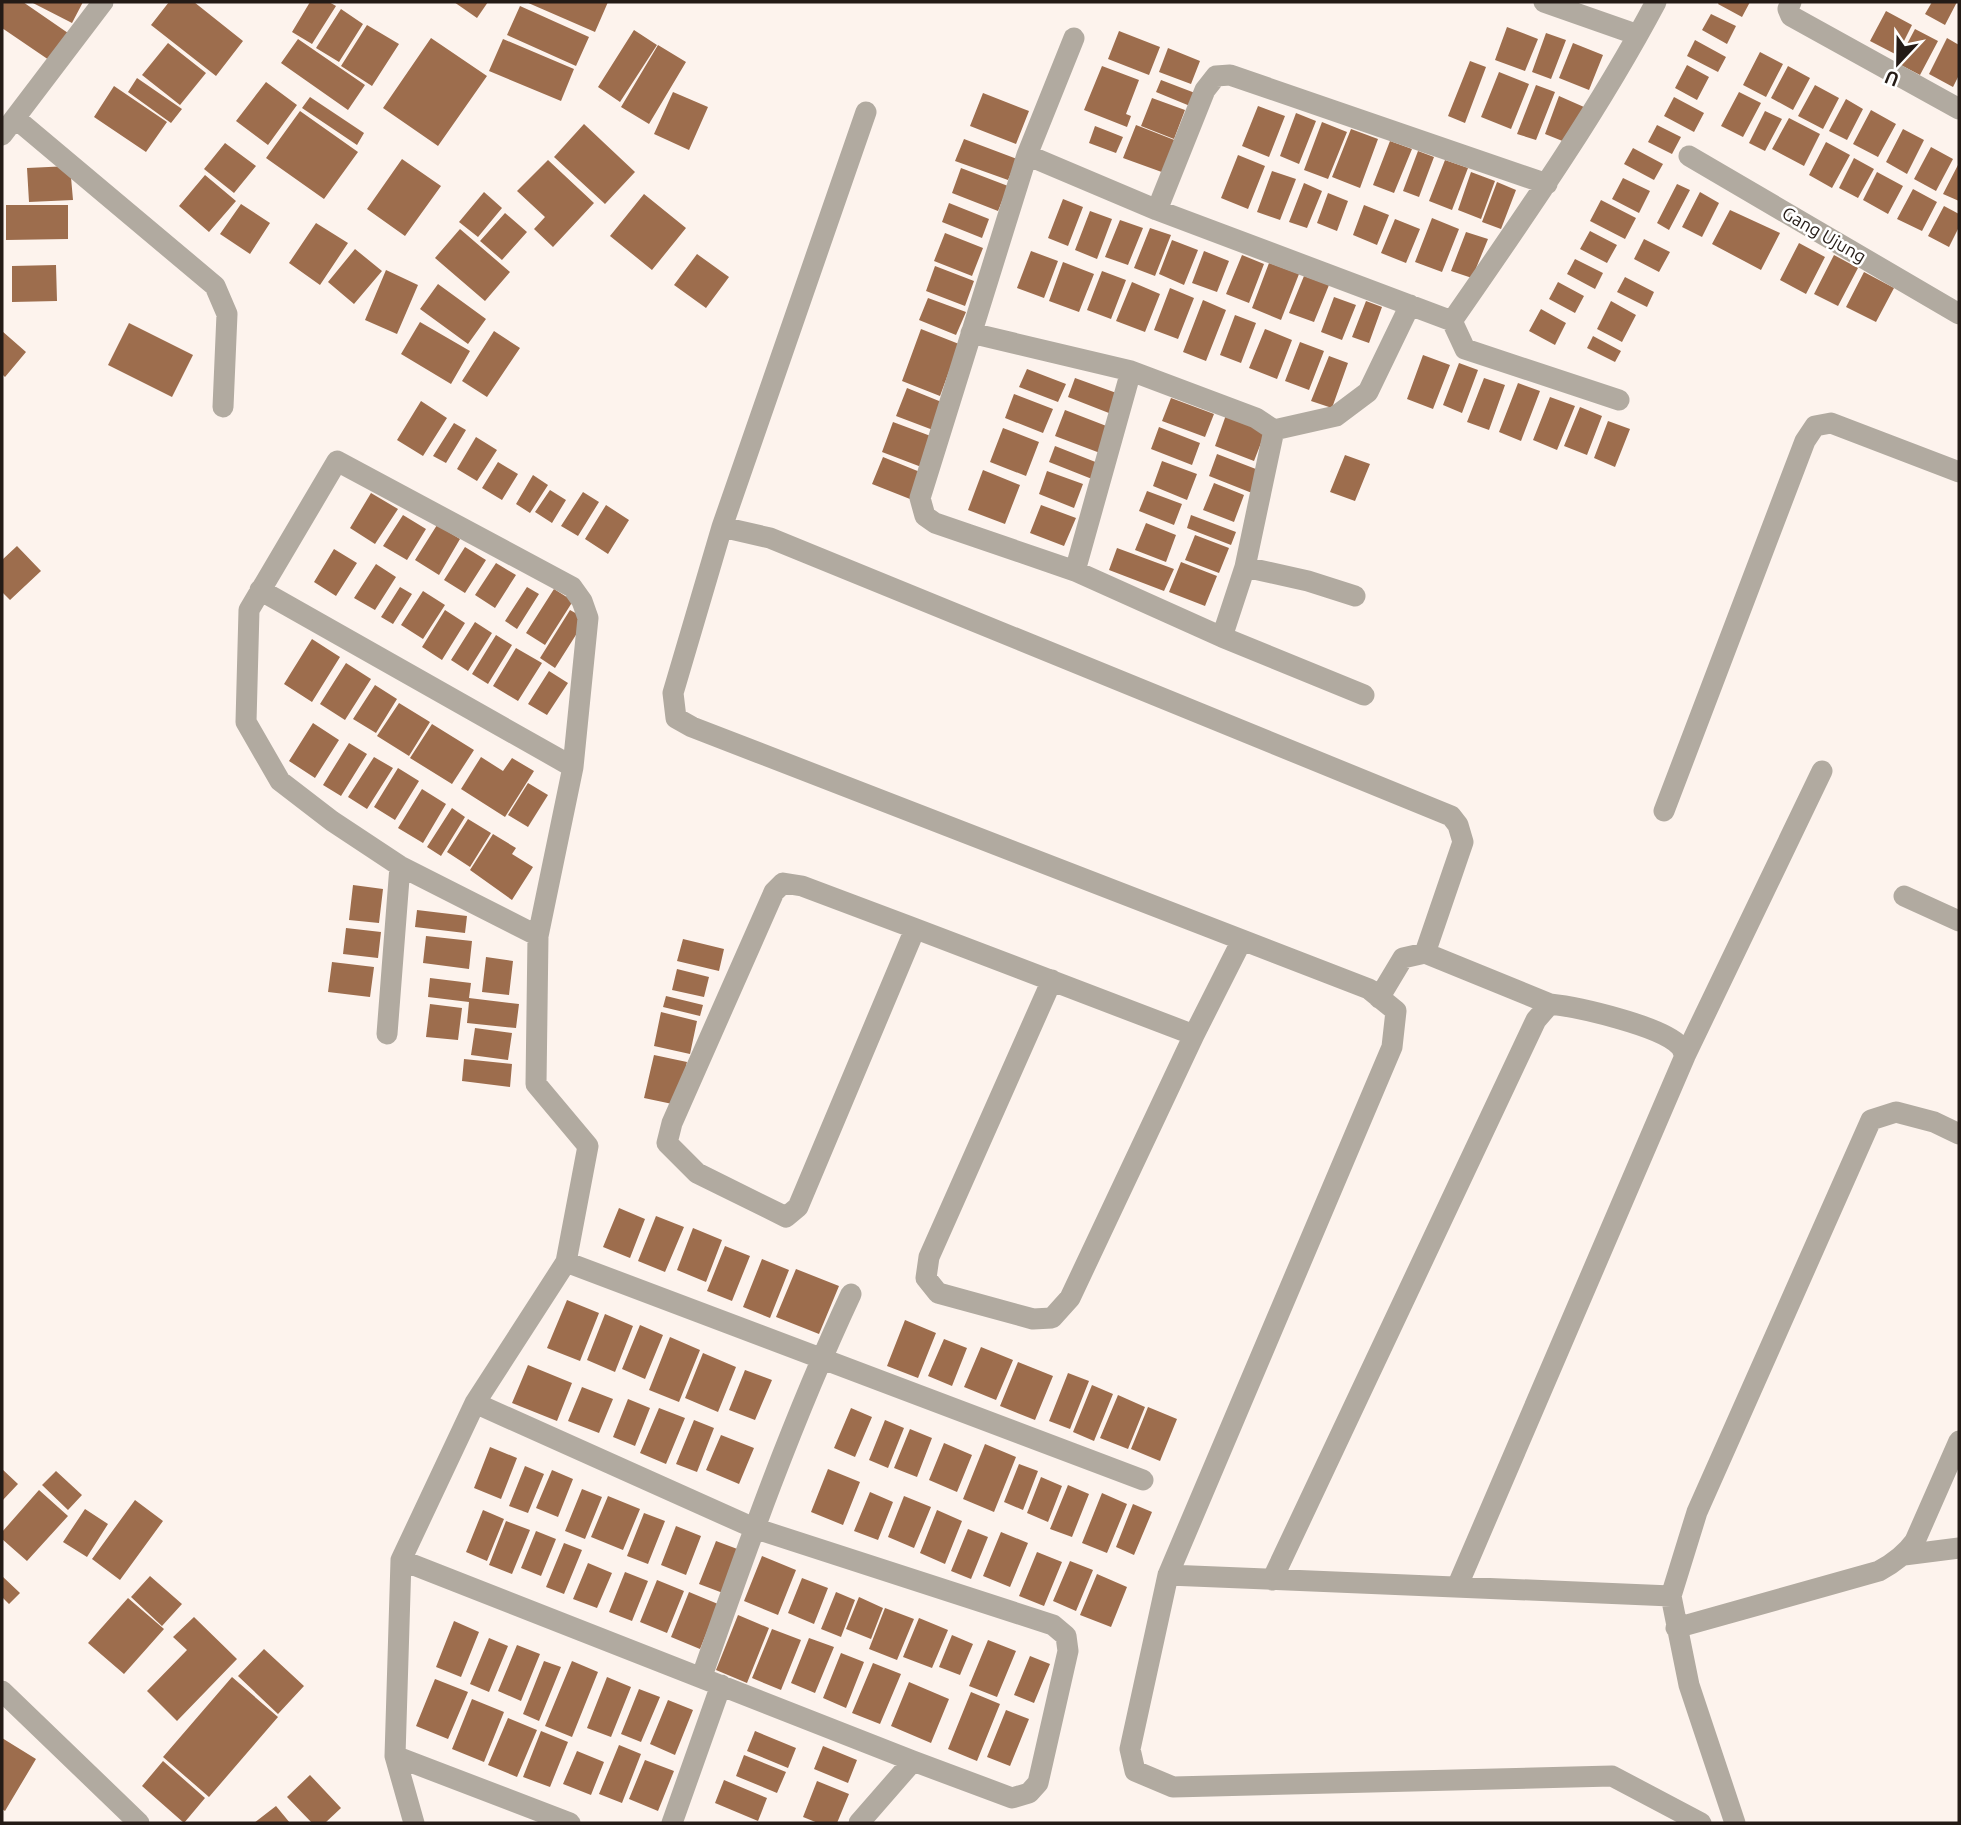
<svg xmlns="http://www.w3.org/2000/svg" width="1961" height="1825" font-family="Ubuntu,sans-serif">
	<rect width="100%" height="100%" fill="#fdf3ed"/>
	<path fill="#9d6d4d" d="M2,2H23L68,33L49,60L2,28Z
		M31,2H83L72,23Z
		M169,2H194L243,41L216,76L151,25Z
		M310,2H329L336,6L312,44L292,32Z
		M454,2H488L477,18Z
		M526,2H608L595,32Z
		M1719,2H1750L1742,17L1718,4Z
		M1932,2H1957L1945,25L1925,14Z
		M520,6L589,37L576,66L507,35Z
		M341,9L363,24L339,62L316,48Z
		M1886,11L1912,25L1897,55L1870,41Z
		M1711,14L1736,26L1727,44L1702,30Z
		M367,25L399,44L372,86L341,66Z
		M1507,27L1538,39L1525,71L1495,60Z
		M1915,29L1938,41L1920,75L1897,63Z
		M634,30L657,45L620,102L598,87Z
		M1119,31L1160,47L1149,75L1108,59Z
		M1546,33L1566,40L1551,79L1532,72Z
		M431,38L487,76L438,146L383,108Z
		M1947,38L1959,45V75L1953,87L1929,74Z
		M298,39L365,85L348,110L281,63Z
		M503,39L574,69L561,101L489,71Z
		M1695,40L1726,57L1718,72L1687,56Z
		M168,43L206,73L180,105L142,75Z
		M1573,43L1603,55L1589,90L1559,78Z
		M658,45L686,62L649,124L621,107Z
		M1168,48L1200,61L1191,84L1159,72Z
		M1760,52L1783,64L1766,97L1743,85Z
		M1470,61L1486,67L1465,123L1448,116Z
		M1687,65L1709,77L1697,100L1675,88Z
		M1102,66L1139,80L1126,114L1131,116L1127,127L1084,110Z
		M1788,66L1810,78L1793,110L1771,98Z
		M1499,72L1529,84L1511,129L1481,117Z
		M137,78L182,109L171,123L128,92Z
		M1161,80L1195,93L1190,106L1156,92Z
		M266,82L297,105L268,145L236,121Z
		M1536,85L1555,92L1536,140L1517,134Z
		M1815,85L1839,98L1823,129L1798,116Z
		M114,86L167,122L146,152L94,117Z
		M673,92L708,107L689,150L654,134Z
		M1739,92L1761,103L1743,137L1721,126Z
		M983,93L1029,111L1016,144L970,126Z
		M1559,96L1584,107L1570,144L1545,134Z
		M310,97L364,133L357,145L302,108Z
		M1674,97L1704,113L1694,132L1664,116Z
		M1152,98L1185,110L1174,139L1141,126Z
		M1846,99L1863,109L1847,140L1829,131Z
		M1258,106L1285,116L1269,157L1242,146Z
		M1871,110L1896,124L1878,157L1853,144Z
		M300,111L358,152L324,199L266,158Z
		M1765,111L1782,119L1765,151L1749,143Z
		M1296,113L1316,121L1299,164L1280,156Z
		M1789,118L1820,134L1804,166L1772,149Z
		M1322,122L1347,132L1328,179L1304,170Z
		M584,124L635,172L605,204L554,157Z
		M1136,125L1182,143L1170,175L1123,158Z
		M1657,125L1681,137L1672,154L1648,142Z
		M1095,126L1123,137L1116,153L1089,143Z
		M1351,129L1378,139L1360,188L1332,177Z
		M1903,129L1924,140L1907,174L1886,162Z
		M964,139L1017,159L1008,180L955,161Z
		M1390,141L1412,149L1394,193L1373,185Z
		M1826,142L1850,155L1832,188L1809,175Z
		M225,143L256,166L234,193L204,169Z
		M1931,147L1953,159L1936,191L1914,179Z
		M1633,148L1663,164L1654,180L1624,164Z
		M1418,151L1434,157L1419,197L1403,191Z
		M1238,155L1265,166L1248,209L1221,198Z
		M1854,158L1874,169L1858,198L1839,188Z
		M402,159L441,186L405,236L367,209Z
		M548,160L594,203L553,247L534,229L545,217L517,191Z
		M1445,160L1468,168L1452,210L1429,201Z
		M1959,163V201L1943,194Z
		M70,166L73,200L29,202L27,168Z
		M961,168L1008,186L998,211L952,193Z
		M1272,171L1296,179L1280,220L1257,212Z
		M1471,172L1495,181L1481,219L1458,210Z
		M1877,172L1903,186L1888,214L1863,200Z
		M205,175L236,201L209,232L179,206Z
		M1623,178L1650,191L1639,213L1612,199Z
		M1497,182L1516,190L1501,229L1482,222Z
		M1304,183L1322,191L1307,228L1289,222Z
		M1677,184L1690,190L1669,230L1657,223Z
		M1913,189L1937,202L1922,231L1897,219Z
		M484,192L502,208L478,237L459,222Z
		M1700,192L1719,203L1702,237L1682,227Z
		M1328,193L1348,201L1337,231L1317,223Z
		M644,194L686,228L652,270L610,236Z
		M1063,199L1083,207L1068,246L1048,238Z
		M1601,200L1636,218L1625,239L1590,221Z
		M949,203L989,219L982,238L942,222Z
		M241,204L270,223L250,254L220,234Z
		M6,205H68V239L6,240Z
		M1364,205L1389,215L1377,245L1353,235Z
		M1944,206L1959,214V227L1949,247L1928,236Z
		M1730,210L1780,233L1761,270L1712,244Z
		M1090,211L1112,219L1097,259L1075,250Z
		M505,213L527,232L502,260L480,241Z
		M1432,218L1459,229L1442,272L1415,262Z
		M1395,219L1420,229L1406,263L1381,253Z
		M1120,220L1143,228L1128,265L1105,257Z
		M316,223L348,243L320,285L289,263Z
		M1150,228L1171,235L1155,276L1134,268Z
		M460,229L510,272L485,301L435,258Z
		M1590,231L1617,245L1607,263L1580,249Z
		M1466,232L1488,239L1472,278L1451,271Z
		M945,233L983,248L972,276L934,261Z
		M1644,239L1670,252L1659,272L1634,259Z
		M1172,240L1198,250L1184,285L1159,274Z
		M1799,243L1825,257L1806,294L1780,280Z
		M355,249L382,271L354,304L328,282Z
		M1031,251L1058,261L1044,298L1017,288Z
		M1204,251L1229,261L1217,292L1192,283Z
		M697,254L729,277L706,308L674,285Z
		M1242,255L1264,264L1249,303L1226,294Z
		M1834,255L1858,268L1838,306L1814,294Z
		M1575,259L1603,273L1595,289L1567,274Z
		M1063,262L1094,274L1079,312L1049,301Z
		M1269,263L1299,274L1281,320L1252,308Z
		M56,265L57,301L12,302V266Z
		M935,266L974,281L965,306L926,291Z
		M386,270L418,285L397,334L365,320Z
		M1102,271L1126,280L1111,319L1087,310Z
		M1864,272L1894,288L1876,322L1846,307Z
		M1304,276L1329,285L1314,322L1289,313Z
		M1625,277L1654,292L1647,307L1617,292Z
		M1132,282L1160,294L1145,332L1116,321Z
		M1558,282L1584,296L1575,313L1549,299Z
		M438,284L486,319L468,344L420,309Z
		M1170,288L1194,298L1178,339L1154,330Z
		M1334,297L1356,305L1342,340L1321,332Z
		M928,298L966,312L956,335L919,320Z
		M1203,300L1226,310L1206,361L1183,352Z
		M1366,301L1382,307L1369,343L1352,337Z
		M1611,301L1636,315L1622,342L1597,329Z
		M1541,309L1566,323L1555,345L1529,331Z
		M1235,315L1256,323L1241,363L1220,355Z
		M420,322L470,351L451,384L401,354Z
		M129,323L193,355L172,397L108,365Z
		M921,329L959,344L940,396L902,381Z
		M1265,329L1292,340L1277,379L1249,368Z
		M2,331L26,352L5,377L2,374Z
		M494,331L520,348L487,397L462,381Z
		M1593,336L1621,351L1615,362L1587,348Z
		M1300,342L1324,351L1309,390L1285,381Z
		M1423,355L1450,365L1433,409L1407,399Z
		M1329,356L1348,363L1332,408L1311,401Z
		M1459,363L1478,370L1462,413L1443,405Z
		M1027,369L1066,384L1058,402L1019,387Z
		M1075,378L1122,395L1114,415L1068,397Z
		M1484,378L1505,385L1489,430L1467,422Z
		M1518,383L1540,391L1521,441L1499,432Z
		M907,388L944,403L933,430L896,416Z
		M1014,394L1053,409L1043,433L1005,418Z
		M1550,397L1575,406L1557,450L1533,440Z
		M1171,398L1214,414L1205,437L1162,421Z
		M421,401L447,418L423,456L397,440Z
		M1580,407L1602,416L1587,455L1564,446Z
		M1065,410L1109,427L1100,453L1055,436Z
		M1226,415L1266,430L1254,461L1215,446Z
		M1608,421L1630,429L1615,467L1594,458Z
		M893,422L936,438L924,468L882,452Z
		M454,423L466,430L446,463L433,456Z
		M1159,427L1200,443L1192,465L1151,449Z
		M1003,428L1039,442L1026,476L990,462Z
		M476,437L497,450L477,481L457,469Z
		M1055,446L1098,463L1092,479L1049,462Z
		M1217,454L1261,471L1252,493L1209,476Z
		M1345,455L1370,464L1355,501L1330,492Z
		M883,457L920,472L910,499L872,484Z
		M1162,461L1197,474L1187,500L1153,486Z
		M498,462L518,474L502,500L482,488Z
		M983,470L1020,485L1005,524L968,510Z
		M1047,471L1083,484L1074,508L1039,494Z
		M533,475L548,485L530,513L516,504Z
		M1214,483L1244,495L1234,522L1203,510Z
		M550,490L566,500L552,523L535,512Z
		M1147,491L1182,504L1174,525L1139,511Z
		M583,492L599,502L578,536L561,526Z
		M371,493L398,509L375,544L350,528Z
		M606,505L629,520L608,554L585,539Z
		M1041,505L1076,518L1064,546L1030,533Z
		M403,515L426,529L407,560L383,546Z
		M1191,515L1236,532L1231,545L1187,528Z
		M1146,523L1176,535L1166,562L1135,550Z
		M437,525L460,539L439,575L415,560Z
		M1195,535L1229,548L1219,573L1185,560Z
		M17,546L41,571L10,600L2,592V560Z
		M465,547L486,560L465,593L444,580Z
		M1117,548L1174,569L1164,591L1109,570Z
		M334,549L357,563L336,596L314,582Z
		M1181,562L1217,576L1205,606L1169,592Z
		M496,563L516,575L495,608L475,595Z
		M376,564L396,577L375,610L354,598Z
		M400,587L412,594L393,624L381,617Z
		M527,587L539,594L517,629L505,621Z
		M554,589L573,601L545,645L526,633Z
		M423,591L445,605L423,639L401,625Z
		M445,610L465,623L442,660L422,647Z
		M570,610L586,619L555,668L540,658Z
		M475,622L492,633L468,671L451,660Z
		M496,635L512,645L488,684L472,674Z
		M312,639L340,657L312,702L284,684Z
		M516,648L542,663L518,701L493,686Z
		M346,663L371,679L345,720L320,704Z
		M549,671L568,683L547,715L528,704Z
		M375,685L397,699L376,733L353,719Z
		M399,703L430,722L409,756L377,736Z
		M313,723L339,740L315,778L289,761Z
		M432,724L474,750L452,784L410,758Z
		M349,743L367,754L341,796L323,785Z
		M374,757L393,768L367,809L348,797Z
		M481,757L503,771L512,758L534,771L505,817L461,789Z
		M398,768L419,781L395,820L374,807Z
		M528,783L548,795L528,827L508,815Z
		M422,789L446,804L423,843L398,828Z
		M452,808L465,817L441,856L427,847Z
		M468,819L491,833L470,867L447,852Z
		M493,834L516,848L512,854L533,867L512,900L470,870Z
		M353,885L383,889L379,923L349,920Z
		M417,910L467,916L465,933L415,927Z
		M346,928L381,932L378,958L343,954Z
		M426,936L472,941L469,969L423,963Z
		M683,939L724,949L719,971L677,961Z
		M486,957L513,961L509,995L482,992Z
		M332,962L374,967L370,997L328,992Z
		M677,969L709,977L704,997L672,990Z
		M430,978L471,983L469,998L519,1004L516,1028L467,1023L469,1002L428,997Z
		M666,996L703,1005L700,1016L663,1007Z
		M430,1004L462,1008L458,1040L426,1037Z
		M661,1012L697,1021L690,1054L654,1046Z
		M475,1028L512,1033L508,1060L471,1055Z
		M654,1055L687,1062L677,1105L644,1098Z
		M464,1059L512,1064L510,1087L462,1081Z
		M619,1208L645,1219L630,1258L603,1247Z
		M656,1216L684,1227L665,1272L638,1261Z
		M693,1228L722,1240L706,1282L677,1270Z
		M725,1246L750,1256L732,1301L707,1291Z
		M762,1259L789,1270L770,1318L743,1307Z
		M796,1269L839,1286L819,1334L776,1317Z
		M567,1300L599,1313L580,1361L547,1348Z
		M605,1314L633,1326L615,1372L587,1360Z
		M905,1320L936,1333L918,1378L887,1366Z
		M640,1325L663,1335L645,1379L622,1369Z
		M670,1337L700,1350L679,1402L649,1390Z
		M944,1339L967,1348L952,1386L928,1376Z
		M981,1347L1013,1360L996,1400L964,1387Z
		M703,1353L736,1367L718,1412L685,1398Z
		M1018,1362L1053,1376L1035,1420L1000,1406Z
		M528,1365L572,1383L557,1421L512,1403Z
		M745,1370L772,1380L755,1420L729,1410Z
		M1068,1373L1089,1381L1070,1429L1049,1421Z
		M1092,1385L1113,1394L1094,1441L1073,1432Z
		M582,1387L613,1399L599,1433L568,1421Z
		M1118,1395L1145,1407L1128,1449L1100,1438Z
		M628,1399L650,1408L635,1446L613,1437Z
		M1148,1407L1177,1419L1160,1461L1131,1449Z
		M659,1408L685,1418L666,1464L640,1453Z
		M851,1408L872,1417L855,1457L834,1448Z
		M694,1420L714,1428L697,1472L676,1464Z
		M885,1420L904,1428L888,1468L869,1460Z
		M910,1429L932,1438L917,1477L894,1468Z
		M721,1435L754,1448L739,1484L706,1470Z
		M944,1443L972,1455L957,1492L929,1480Z
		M985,1444L1016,1457L994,1512L963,1499Z
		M490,1447L517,1458L501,1499L474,1488Z
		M1019,1464L1038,1471L1023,1510L1004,1502Z
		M525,1466L544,1474L528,1513L509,1506Z
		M2,1469L18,1484L2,1501Z
		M828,1469L860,1482L843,1525L811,1512Z
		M552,1470L573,1479L558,1517L536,1508Z
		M56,1471L82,1495L68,1510L42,1485Z
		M1041,1477L1062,1486L1048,1522L1027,1513Z
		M1068,1485L1089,1494L1072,1537L1050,1529Z
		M582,1489L602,1497L585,1539L565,1531Z
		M39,1490L68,1516L27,1561L2,1539V1532Z
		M870,1492L893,1502L878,1540L854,1531Z
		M1102,1493L1127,1504L1107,1553L1082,1543Z
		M608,1496L640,1509L623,1550L591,1537Z
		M904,1496L931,1507L914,1548L888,1537Z
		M135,1500L163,1521L120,1580L92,1559Z
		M1133,1504L1152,1512L1134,1555L1116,1547Z
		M85,1509L108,1524L87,1557L63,1542Z
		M483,1510L504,1519L487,1561L466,1552Z
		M937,1510L962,1521L945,1564L920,1553Z
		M644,1513L665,1521L648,1564L627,1556Z
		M506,1521L530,1530L512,1574L489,1565Z
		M676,1526L701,1536L686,1575L661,1565Z
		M968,1529L988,1537L971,1579L951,1571Z
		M536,1531L556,1539L541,1576L521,1568Z
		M1001,1532L1028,1543L1010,1587L983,1576Z
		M716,1541L740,1550L723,1593L699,1584Z
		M564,1543L582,1550L564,1594L546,1587Z
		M1037,1552L1062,1562L1044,1606L1019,1596Z
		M762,1556L796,1570L778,1615L744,1601Z
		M1070,1561L1093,1570L1076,1611L1053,1601Z
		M588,1563L612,1573L597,1608L573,1599Z
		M625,1572L648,1581L632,1621L609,1612Z
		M1097,1574L1127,1587L1111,1627L1080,1615Z
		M2,1576L20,1593L9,1604L2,1597Z
		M150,1576L182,1604L162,1626L131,1597Z
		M802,1578L828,1588L814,1624L788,1613Z
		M657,1580L684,1591L667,1633L640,1622Z
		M689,1592L718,1604L700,1649L671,1637Z
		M836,1592L855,1600L841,1637L821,1629Z
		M859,1597L883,1608L871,1639L846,1629Z
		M128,1598L164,1629L124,1674L88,1643Z
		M885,1608L914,1619L897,1660L869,1649Z
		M738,1615L769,1628L747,1683L716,1670Z
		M194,1617L237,1659L177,1721L147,1691L187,1650L173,1637Z
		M919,1618L948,1630L932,1668L903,1657Z
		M454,1621L479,1632L461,1677L436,1667Z
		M772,1629L801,1640L781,1690L752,1678Z
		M952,1635L973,1644L960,1675L939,1667Z
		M489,1638L508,1646L489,1692L470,1684Z
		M809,1638L834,1647L815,1693L791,1683Z
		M988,1640L1016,1651L997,1697L969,1686Z
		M517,1645L540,1654L521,1701L498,1691Z
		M264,1649L304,1686L278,1714L238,1676Z
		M841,1653L864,1662L846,1708L823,1698Z
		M1030,1656L1050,1664L1034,1703L1014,1695Z
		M544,1661L561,1667L539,1721L523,1714Z
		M572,1661L598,1672L572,1737L545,1726Z
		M873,1663L901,1674L880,1724L852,1713Z
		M232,1677L278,1717L209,1797L163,1757Z
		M607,1677L631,1687L611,1737L587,1728Z
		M435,1679L468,1692L448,1739L416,1726Z
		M909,1682L949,1699L931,1743L891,1726Z
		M639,1689L660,1697L641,1742L621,1734Z
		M971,1692L1000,1704L977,1761L948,1749Z
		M472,1699L504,1712L484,1762L452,1749Z
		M668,1700L693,1710L675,1755L650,1744Z
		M1006,1710L1029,1719L1010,1766L987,1757Z
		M508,1718L537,1730L517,1777L488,1765Z
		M541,1731L568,1742L550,1787L523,1777Z
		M755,1731L796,1748L788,1768L747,1751Z
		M2,1738L36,1759L5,1811L2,1809Z
		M619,1745L641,1754L622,1803L599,1794Z
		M823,1746L857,1760L848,1783L814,1769Z
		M577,1751L604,1762L591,1795L563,1784Z
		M744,1755L786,1772L777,1793L736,1776Z
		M645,1760L674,1771L658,1811L629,1799Z
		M163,1761L205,1798L184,1823L142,1786Z
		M310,1775L341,1808L325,1823H312L287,1797Z
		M724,1780L767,1798L758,1821L715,1803Z
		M817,1781L849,1794L837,1823H818L803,1817Z
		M276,1806L290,1823H254Z"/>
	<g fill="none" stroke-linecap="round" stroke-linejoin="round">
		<path stroke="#b1aaa0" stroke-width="21" d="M1544,2L1638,35
			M1791,2L1788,9L1791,16L1959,109
			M1074,38L1027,155L920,498L925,516L935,523L1075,571L1222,637L1364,695
			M15,118L215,286L227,314L223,407
			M2,135L103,2
			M1027,155L1157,210L1452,321
			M1689,156L1959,314
			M1157,210L1205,90L1216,76L1230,75L1547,184
			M971,333L1131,371L1256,418L1274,430L1245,567L1222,637
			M1619,400L1465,349L1452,321C1524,217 1597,113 1656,2
			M1274,430L1336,416L1368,392L1410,305
			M722,527L866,112
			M1245,567L1308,581L1355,596
			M1075,571L1131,371
			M260,590L573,767
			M1664,811L1805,441L1815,426L1831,423L1959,472
			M1904,896L1959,921
			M915,929L798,1207L786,1217L697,1173L667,1143L672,1123L774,892L783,883L802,886C933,935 1064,985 1194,1035L1242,940
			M1425,953L1463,842L1458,825L1451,816L770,538L722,527L673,693L676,718L692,727L1369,989L1396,1011L1392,1047L1168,1575L1130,1749L1135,1771L1173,1787L1612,1776L1701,1823
			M1052,980L929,1257L926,1278L938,1293L1033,1319L1052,1318L1070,1298L1194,1035
			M1379,998L1403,958L1425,953L1550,1004
			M387,1034L400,866
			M1685,1056L1822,771
			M566,1262L1143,1480
			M1904,1555L1959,1548
			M401,1560L913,1761L1012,1798L1029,1793L1038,1783L1068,1651L1066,1636L1053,1625L754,1528L475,1403
			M1168,1575L1671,1596
			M1272,1580L1536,1020L1550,1004C1578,1007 1662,1026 1680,1046C1683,1049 1683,1053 1685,1056L1457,1587
			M1676,1628L1879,1571C1894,1563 1905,1555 1915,1541L1959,1441
			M702,1676C747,1547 793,1418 851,1294
			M2,1691L139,1823
			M395,1756L570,1823
			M414,1823L395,1756L401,1560L475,1403L566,1262L588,1146L536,1084L538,936L573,767L588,618L582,601L572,587L337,461L249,610L246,722L280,781L332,821L400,866L538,936
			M672,1823L721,1685
			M859,1823L913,1761
			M1735,1823L1689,1685L1671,1596L1697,1512L1871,1120L1896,1112L1934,1122L1959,1134"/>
	</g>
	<g text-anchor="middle" stroke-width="5" stroke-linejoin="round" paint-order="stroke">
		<g font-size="18" fill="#241b16" stroke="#fff">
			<text transform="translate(1824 235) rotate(30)" y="6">Gang Ujung</text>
		</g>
	</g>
	<rect width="1961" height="1825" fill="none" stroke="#241b16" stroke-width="7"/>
	<g transform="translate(1898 63) rotate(202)" stroke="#ffffff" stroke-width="5" paint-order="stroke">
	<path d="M0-5L12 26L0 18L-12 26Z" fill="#241b16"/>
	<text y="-10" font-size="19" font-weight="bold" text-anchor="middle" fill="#241b16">U</text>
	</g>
</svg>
